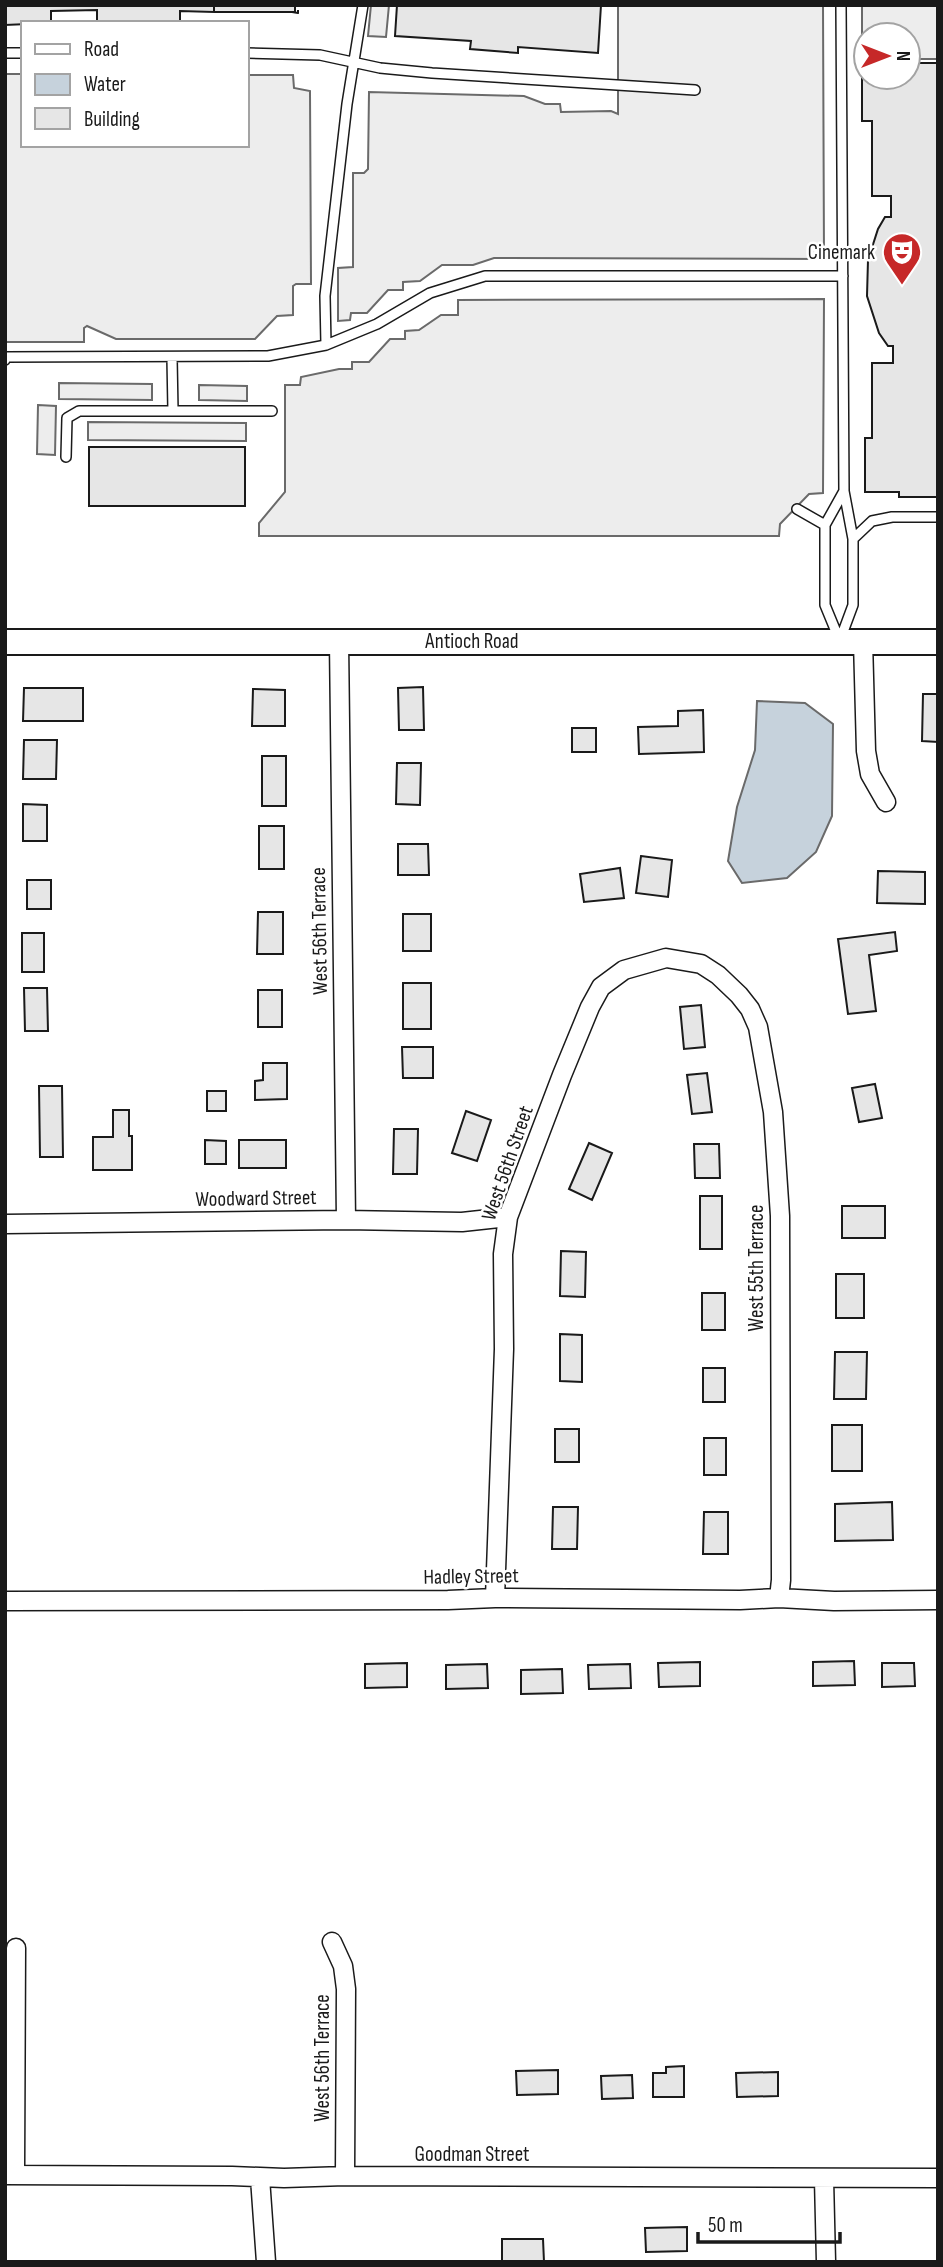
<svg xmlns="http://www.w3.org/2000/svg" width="943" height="2267" font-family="'Sofia Sans Condensed',sans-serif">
	<rect width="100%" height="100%" fill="#fff"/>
	<path fill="#ededed" stroke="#6a6a6a" stroke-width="2" d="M371,5H389L386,37L368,36Z
		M618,5H823L824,259L494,258L473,265H442L420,281L403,282V290H388L367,313H351L350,320L338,321V268L353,267V173H364L368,169L369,92L524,96L545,104H560L561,112L611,111L618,114Z
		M862,5H938V59H908V35H866V59H862Z
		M5,74H23V145H247V75H293L294,88L310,91L311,284H296L293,286V315L277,316L255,339H116L87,326L84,328V342H5Z
		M824,299L823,493L809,494L780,524L779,536H259V523L285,492V385H300L301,377L339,369H352V362H369L390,339H405V331L419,330L441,315H458V300Z
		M59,383L152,384V400L59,399Z
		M199,385L247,386V401L199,400Z
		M38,405L56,406L55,455L37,454Z
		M88,422L246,423V441L88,440Z"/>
	<path fill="#c6d2dc" stroke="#6a6a6a" stroke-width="2" d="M757,701L805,703L833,724L832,816L816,852L787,878L742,883L728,861L737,807L755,750Z"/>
	<path fill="#e6e6e6" stroke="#1a1a1a" stroke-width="2" d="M5,5H214V12L180,11V23H97V10L51,11V23L5,25Z
		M214,5H295V12H214Z
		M397,5H601L598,53L518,47V53L470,49L471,41L395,36Z
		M908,63H938V497H899V492H865V438H872V363H893V346H888L879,333L867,296L868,260L878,229L885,217H891V196H872V121H862V69H866V77H908Z
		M89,447H245V506H89Z
		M423,687L424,730H399L398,688Z
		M24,688H83V721H23Z
		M253,689L285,690V726H252Z
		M923,694H938V742L922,741Z
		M703,710L704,752L639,754L638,727L678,726V711Z
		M572,728H596V752H572Z
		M24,740H57L56,779H23Z
		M262,756H286V806H262Z
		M397,763H421L420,805L396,804Z
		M23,804L47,805V841H23Z
		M259,826H284V869H259Z
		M398,844H428L429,875H398Z
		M641,856L672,860L668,897L636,893Z
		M620,868L624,898L584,902L580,874Z
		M878,871L925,872V904L877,903Z
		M27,880H51V909H27Z
		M258,912H283V954H257Z
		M403,914H431V951H403Z
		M895,932L897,951L869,955L876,1011L848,1014L838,939Z
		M22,933H44V972H22Z
		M403,983H431V1029H403Z
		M24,988H47L48,1031H25Z
		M258,990H282V1027H258Z
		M701,1005L705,1047L684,1049L680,1007Z
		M402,1047H433V1078H403Z
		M263,1063H287V1099L255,1100V1081L263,1080Z
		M707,1073L712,1112L692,1114L687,1075Z
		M875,1084L882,1118L859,1122L852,1088Z
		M39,1086H62L63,1157H40Z
		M207,1091H226V1111H207Z
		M113,1110H129V1136H132V1170H93V1137H113Z
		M466,1111L491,1120L477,1161L452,1153Z
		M394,1129H418L417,1174H393Z
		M205,1140L226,1141V1164H205Z
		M239,1140H286V1168H239Z
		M589,1143L612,1153L592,1200L569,1189Z
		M694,1144H719L720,1178H695Z
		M700,1196H722V1249H700Z
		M842,1206H885V1238H842Z
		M561,1251L586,1252L585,1297L560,1296Z
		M836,1274H864V1318H836Z
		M702,1293H725V1330H702Z
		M560,1334L582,1335V1382L560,1381Z
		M835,1352H867L866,1399H834Z
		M703,1368H725V1402H703Z
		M832,1425H862V1471H832Z
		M555,1429H579V1462H555Z
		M704,1438H726V1475H704Z
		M892,1502L893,1540L835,1541V1504Z
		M553,1507H578L577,1549H552Z
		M704,1512H728V1554H703Z
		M854,1661L855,1685L813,1686V1662Z
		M700,1662V1686L659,1687L658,1663Z
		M407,1663V1687L365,1688V1664Z
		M882,1663H914L915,1686L882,1687Z
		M487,1664L488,1688L446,1689V1665Z
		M630,1664L631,1688L589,1689L588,1665Z
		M562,1669L563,1693L521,1694V1670Z
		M684,2066V2097H653V2073H666V2067Z
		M558,2070V2094L517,2095L516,2071Z
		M778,2072V2096L737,2097L736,2073Z
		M632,2075L633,2098L602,2099L601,2076Z
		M687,2227V2251L646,2252L645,2228Z
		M502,2239H543L544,2262H502Z"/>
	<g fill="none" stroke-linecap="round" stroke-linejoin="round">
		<g stroke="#1a1a1a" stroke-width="12">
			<path id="service" d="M5,53H23
				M247,53L320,55L380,68L432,73L695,90
				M326,345L325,296L347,104L363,5
				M172,358L173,411
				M5,360V357L268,356L326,345L377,324L430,293L485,276H843
				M66,457L67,418L79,411H272
				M797,509L825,525
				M853,539L872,521L892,517H938
				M839,639L825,605V525L844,491
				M840,640L853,605V539L844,491L841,5"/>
		</g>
		<g stroke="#1a1a1a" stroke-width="21">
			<path id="minor" d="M339,641L346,1220
				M863,641L866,751L870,774L886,802
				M5,1224L346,1220L462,1222L508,1217
				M495,1598L504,1349L503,1254L508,1217L562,1075L590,1007L601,987L624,970L666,958L701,964L718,975L739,995L750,1009L758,1027L773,1112L780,1216L781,1580L779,1598
				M5,1601L448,1600L495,1598L740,1600L779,1598L834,1601L938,1600
				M332,1942L343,1966L346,1989L345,2176
				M15,2174L16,1948
				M5,2175L232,2176L284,2178L345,2176L938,2178
				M260,2178L266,2262
				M824,2179L826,2262"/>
		</g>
		<g stroke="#1a1a1a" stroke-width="28">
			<path id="secondary" d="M5,642H938"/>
		</g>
		<use href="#service" stroke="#fff" stroke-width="9"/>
		<use href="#minor" stroke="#fff" stroke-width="18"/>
		<use href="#secondary" stroke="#fff" stroke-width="24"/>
		<path stroke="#1a1a1a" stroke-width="2" stroke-dasharray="9 3.5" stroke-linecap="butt" d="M292,12L298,13V5"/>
	</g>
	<defs>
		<g id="theatre-pin" transform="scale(2.0125)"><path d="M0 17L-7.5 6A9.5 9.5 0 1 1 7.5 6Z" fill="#c62828" stroke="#fff"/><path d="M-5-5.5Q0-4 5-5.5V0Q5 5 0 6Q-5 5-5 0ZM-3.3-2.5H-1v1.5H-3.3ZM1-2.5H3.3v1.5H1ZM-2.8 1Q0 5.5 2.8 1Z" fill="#fff"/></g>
	</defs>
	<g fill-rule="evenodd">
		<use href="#theatre-pin" x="902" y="252"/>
	</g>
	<g text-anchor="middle" stroke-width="5" stroke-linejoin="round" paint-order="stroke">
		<g font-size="21" fill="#1a1a1a" stroke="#fff" text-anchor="end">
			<text x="875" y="259">Cinemark</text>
		</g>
		<g font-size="21" fill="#1a1a1a" stroke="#fff">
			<text x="472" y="648">Antioch Road</text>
			<text transform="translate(319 931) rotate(-91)" y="7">West 56th Terrace</text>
			<text transform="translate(507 1163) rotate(-71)" y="7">West 56th Street</text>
			<text transform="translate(256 1198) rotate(-1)" y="7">Woodward Street</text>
			<text transform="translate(756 1268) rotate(-90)" y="7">West 55th Terrace</text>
			<text transform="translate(471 1576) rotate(-1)" y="7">Hadley Street</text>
			<text transform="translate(322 2058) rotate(-90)" y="7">West 56th Terrace</text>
			<text x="472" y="2161">Goodman Street</text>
		</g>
	</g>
	<rect width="943" height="2267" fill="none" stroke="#1a1a1a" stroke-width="14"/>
	<rect x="21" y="21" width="228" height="126" fill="#ffffff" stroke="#a3a3a3" stroke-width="2"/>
	<rect x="35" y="44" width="35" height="10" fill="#ffffff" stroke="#a3a3a3" stroke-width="2"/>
	<text x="84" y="56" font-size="21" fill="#1a1a1a">Road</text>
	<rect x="35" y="74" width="35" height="21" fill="#c6d2dc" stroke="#a3a3a3" stroke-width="2"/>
	<text x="84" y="91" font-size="21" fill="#1a1a1a">Water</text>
	<rect x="35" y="108" width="35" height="21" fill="#e6e6e6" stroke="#a3a3a3" stroke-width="2"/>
	<text x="84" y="126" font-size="21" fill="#1a1a1a">Building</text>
	<g transform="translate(887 56) rotate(90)"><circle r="33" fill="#ffffff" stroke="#a3a3a3" stroke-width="2"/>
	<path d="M0-5L12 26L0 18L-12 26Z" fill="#c62828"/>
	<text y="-10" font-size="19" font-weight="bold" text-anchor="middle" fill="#1a1a1a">N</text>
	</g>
	<path d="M698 2232v10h142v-10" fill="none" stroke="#1a1a1a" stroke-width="3.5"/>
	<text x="708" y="2232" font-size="21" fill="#1a1a1a" stroke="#ffffff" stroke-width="5" paint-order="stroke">50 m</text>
</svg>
